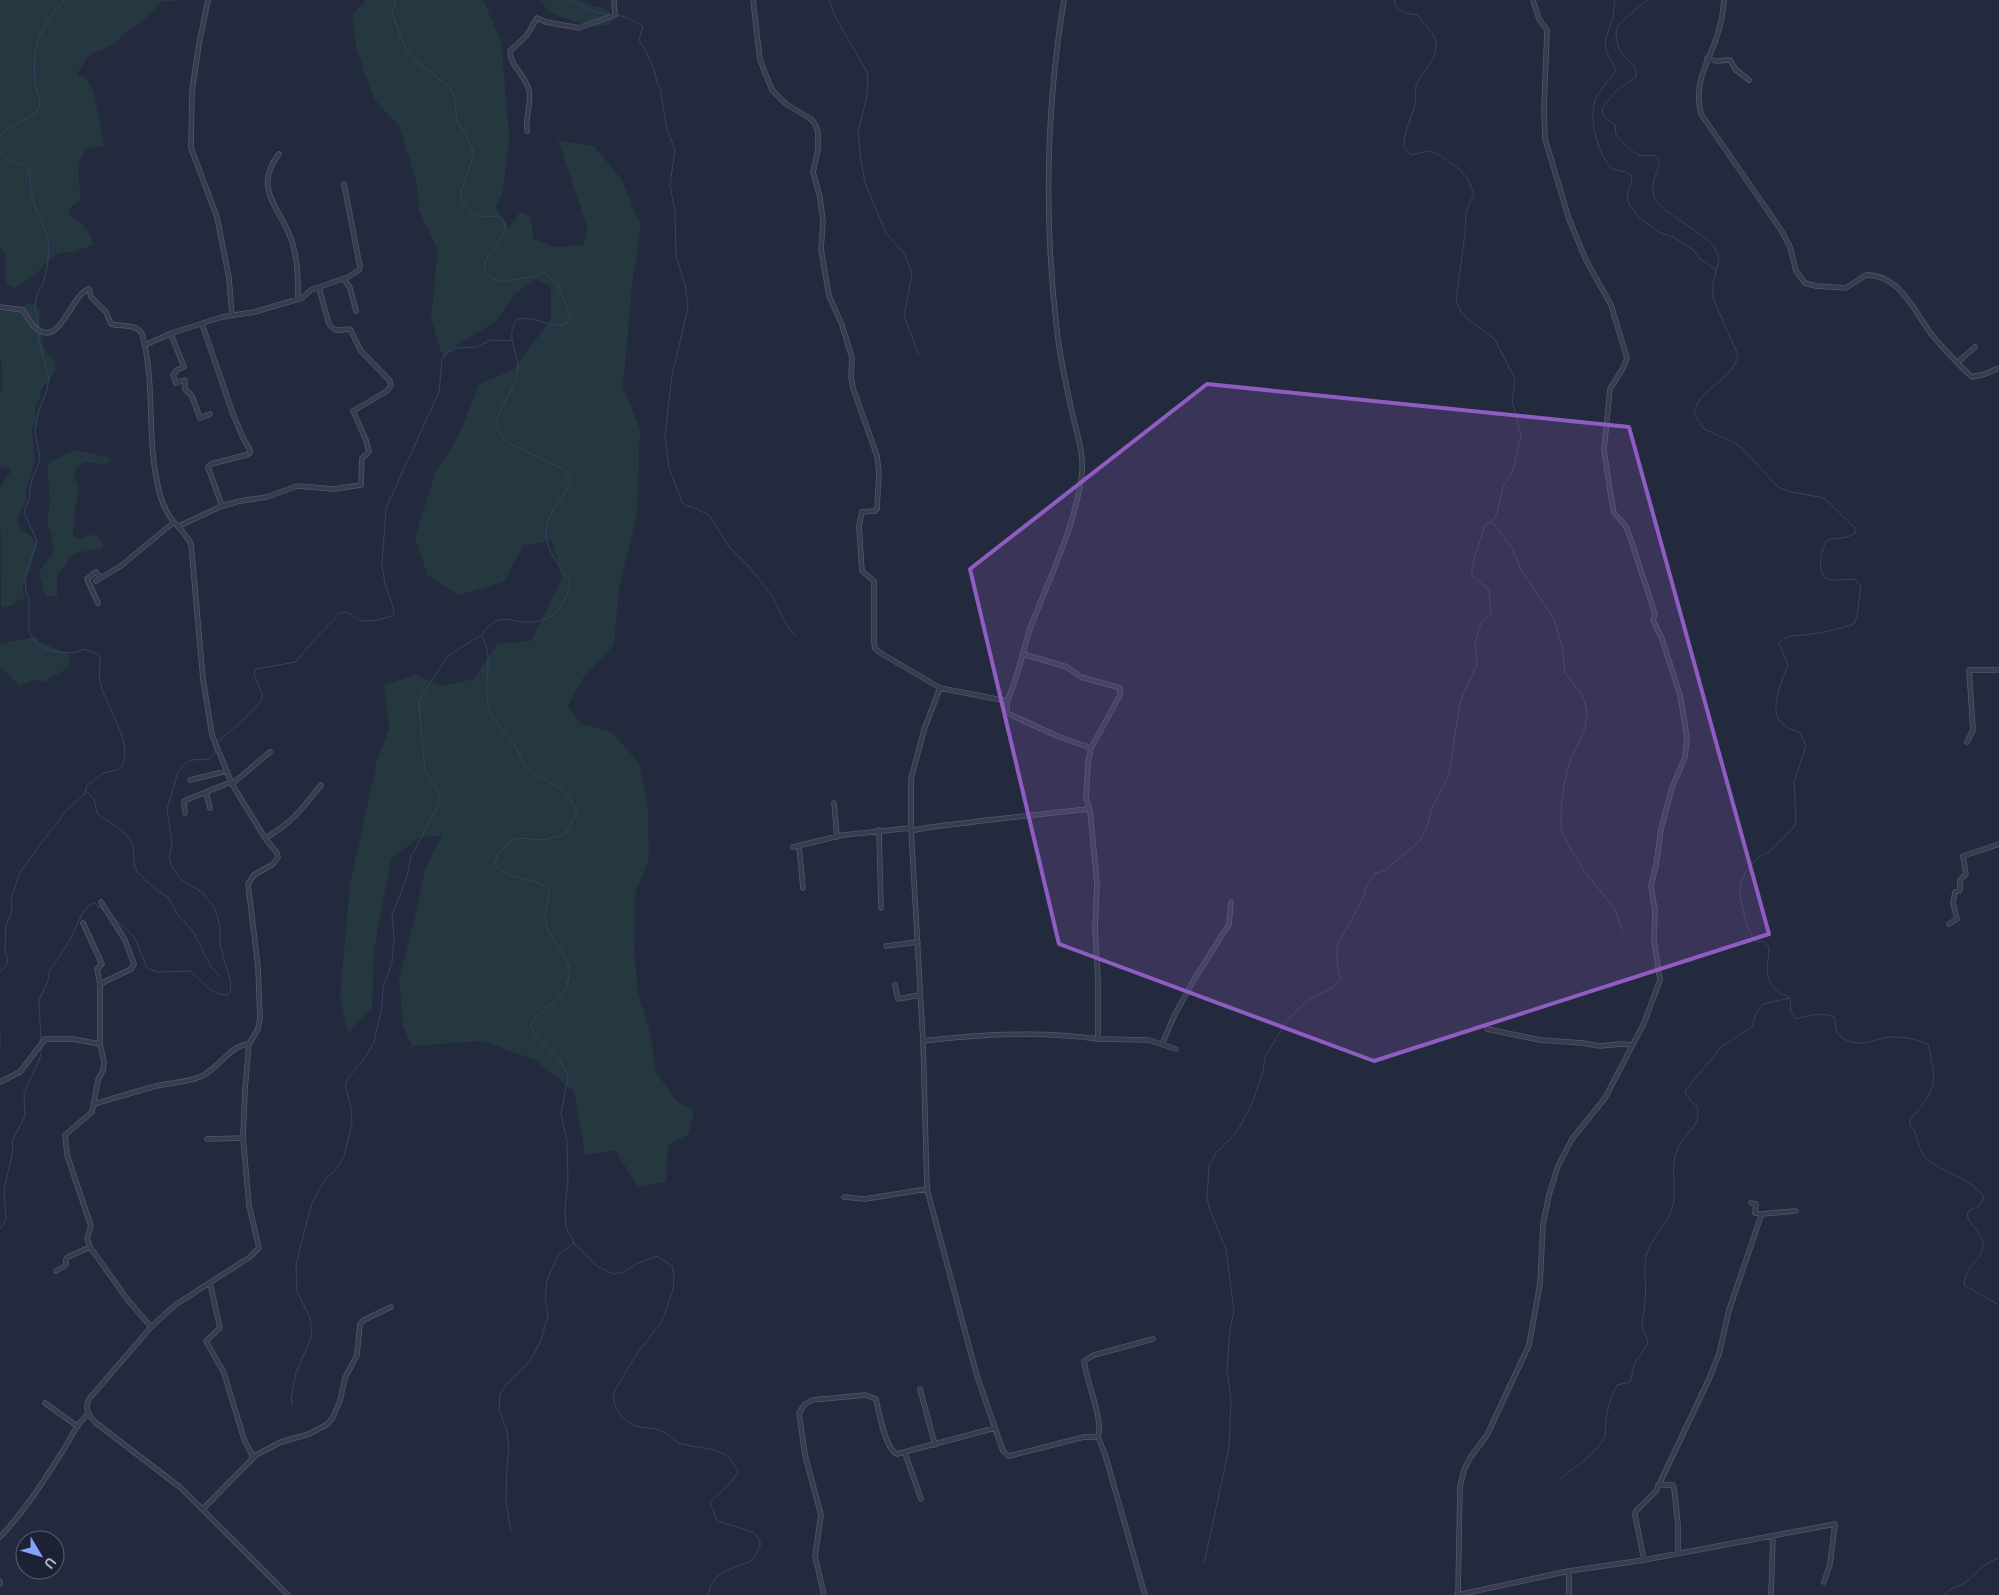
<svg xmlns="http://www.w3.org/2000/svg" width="1999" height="1595" font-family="'DM Sans',sans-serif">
	<rect width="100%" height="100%" fill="#232a3e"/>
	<path fill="#25373f" d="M0,0H181L161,2L145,19L125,33L112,46L95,52L87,57L77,74C80,76 85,77 87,80C98,96 99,126 104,145C99,148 93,146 88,149C73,159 80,185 81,199L70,208L68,216C83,220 89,230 93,244C88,249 81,247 76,252L60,253L47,262L33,277L14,288L6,282L5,253L0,248Z
		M366,0H483L501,41L509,136L503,192L495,208L509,228L520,212L531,217L533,239L554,247L583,245L588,229L558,140L594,146L622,180L641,226L632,285L623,387L640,429L637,513L619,590L614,645L583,678L568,706L581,724L612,732L639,763L648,806L649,859L635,893L634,952L638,992L650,1033L656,1072L676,1100L694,1111L689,1134L668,1145L666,1182L638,1187L615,1150L585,1155L574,1091L533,1059L482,1041L412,1046L403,1026L399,979L416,913L425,869L442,835L418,838L391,859L374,951L372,1008L348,1033L340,996L350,885L377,760L389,729L384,685L416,675L443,686L473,679L498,644L531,641L562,578L552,540L523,546L504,582L459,595L428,576L415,538L435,473L459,435L479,384L513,370L551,319V287L536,279L515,294L496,321L458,345L443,358L431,318L438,250L419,211L416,179L399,126L374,99L356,47L352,15Z
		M539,0H580L592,6L601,7L609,11L613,20L608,25L592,27L561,17L549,11Z
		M28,303L38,307L41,313L38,327C43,332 43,343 45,350C47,355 51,356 54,359C60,369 48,381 42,388L40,397L35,405L36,422L32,430L35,462L26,490V500L17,518L21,529L33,538L37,547L32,560L31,568L22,585L25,600L18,599L14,605L1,608L0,488L11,471L9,468L0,467V394L3,386L1,379L2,367L0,355V311L19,308Z
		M76,450L105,457L109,458L110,462C101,467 92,461 83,462L75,471L74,475L79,488L75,509L73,535L79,539L92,535H98L103,546L100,549L75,553L69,557L64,568L57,573V596L46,597L40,578V571L54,551L51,533L47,525L50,498L47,468L52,460Z
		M35,637C45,648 57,647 68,654L70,664C63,673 53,675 45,682L33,680L20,686C11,680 10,672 0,668V644Z"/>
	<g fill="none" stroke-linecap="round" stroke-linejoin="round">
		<path stroke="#364265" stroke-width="1" d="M396,0L392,13L405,48L417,62L448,86L454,94L457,121L467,136L474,154L461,192L462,201L472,213L480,217L500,216C516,232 488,249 485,264C484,267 485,269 485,272C503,290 516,276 537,277L543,271L557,283L571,318L564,325C547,327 535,316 517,319C503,340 522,354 517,375C514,391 499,407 497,422C496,432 503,438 510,444L563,469L571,480C566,495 553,506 548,521C540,543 558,564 570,581C566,608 552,624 523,622C514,621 504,617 496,621C490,624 486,629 482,634C484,641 488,649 488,657C489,677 482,699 493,717C500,729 511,738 518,751C521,756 523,764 527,768C548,784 567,785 577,813L564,835L542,840L520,838L510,841L498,854L495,864C509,883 536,874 550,892C548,901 545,909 545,918C547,945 577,952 567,985C562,1001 539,1008 530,1027L541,1042L560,1060L568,1076L561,1114L567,1141L568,1180L565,1208L566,1227L574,1243L597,1266L613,1274L623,1272L638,1263L657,1256L672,1266L674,1275L673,1290L662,1321L636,1355L615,1390C609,1404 623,1421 636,1426C643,1429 652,1427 659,1430C668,1433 674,1442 682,1444C696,1448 712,1447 724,1454C731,1458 734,1465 738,1472L732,1481L710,1502L717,1521L753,1532L760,1541V1547L753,1559L749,1562L726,1571L718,1576L711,1584L708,1595
			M572,0C584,9 597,13 612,15
			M829,0L836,18L867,72L868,82L866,100L858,133L861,161L865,183L886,233L905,255L912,274L904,316L919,355
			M1615,0L1613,16L1605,42L1606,51L1615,67V72C1610,80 1603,86 1598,94C1586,114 1597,153 1612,169L1626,172L1631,176L1632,182L1629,189L1627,198L1630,205L1639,217L1658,232L1675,238L1693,250L1700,259L1716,270
			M1647,0C1640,8 1615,23 1616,33C1616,38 1618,48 1621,52C1627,61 1638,64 1636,77L1617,90L1602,108C1603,117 1606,120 1615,124L1616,135C1628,147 1635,159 1653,155L1659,159C1660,172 1649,182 1654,197C1657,209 1701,232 1712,244C1715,247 1717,253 1719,258L1713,284V298L1738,355C1734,380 1697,389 1694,414L1704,429L1733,442L1741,447L1778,487L1787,491L1824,498L1855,528V533C1844,541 1836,536 1826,541C1821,552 1817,568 1825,578L1832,580L1855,579L1861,587L1857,615L1854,624C1845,628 1815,634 1804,635C1793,636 1788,635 1779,643L1788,665C1783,678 1770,706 1779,720C1784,727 1793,730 1800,733L1806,746L1794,782L1796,819L1794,827L1769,852L1757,858L1745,873L1741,881L1740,896L1746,923L1753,939L1757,942L1762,941L1769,947C1769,963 1762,975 1776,990C1780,995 1786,994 1790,998L1791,1012L1796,1019C1809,1015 1822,1012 1835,1017C1835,1029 1835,1035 1846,1040C1866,1048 1873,1038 1892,1037C1905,1037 1916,1039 1928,1044C1937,1084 1937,1089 1910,1120V1125C1919,1135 1918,1150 1925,1157C1942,1174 1968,1175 1984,1197L1980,1205L1968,1212C1964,1224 1984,1229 1983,1247C1982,1261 1965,1264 1964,1285L1999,1305
			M616,15C626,17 635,20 643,27L639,40C645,49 650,59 654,69C656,76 656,82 660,88L667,129L675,150L670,185L675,212L676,256L685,285L688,308L672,375L665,435L669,468L682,502L686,506L693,507L710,516L729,547L753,571L772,596L787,626L796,636
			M0,137L4,132L37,112C44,97 36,95 35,82C32,42 39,28 65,0
			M0,153C8,163 23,163 30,171C30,183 31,195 35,206C39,219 48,231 49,246C49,256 47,270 44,280C42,286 38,292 36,298C33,308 38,318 39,328
			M1492,522L1512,548L1521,570L1554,619L1562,646L1565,673L1582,695L1585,704L1587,713L1585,728L1570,762L1564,784L1561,810V829L1569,846L1585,872L1615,909L1623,933
			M216,743L242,721L262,700V693L254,674L256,669L296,662L311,643L340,613C350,610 352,617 359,620C368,623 385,619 393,615L394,610L385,584L382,565L386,508L439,392L442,359L448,352L456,348L475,347L492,340L512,341
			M86,791L94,799L97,813L125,833L133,844L134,863L137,872L156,890L168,897L177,914L193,931L211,967L220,976
			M111,915L135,938L147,968L157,972L190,971C202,980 210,995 227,995L230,992L231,983L220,945V925L214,907L202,892L181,880L172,867L169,858L172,844L167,809L178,772L183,765L191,760L210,759L215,753V747
			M0,972L8,963L5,948L6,925L12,912L11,900L19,874L50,831L57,824L64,812L84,795L87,786L103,773L118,770C140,750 103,704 100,681C98,673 101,665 100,657L97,654L84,649L73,653L52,651L38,645L29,632V599L26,592L25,577L37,541L24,512L29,499L31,483L40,459L35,431L38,413L47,390L49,379L39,341V332
			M0,1032V1045
			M41,1042L39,1000L48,981L49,972L70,940L82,914L88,906L94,903L106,912
			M0,1229L6,1220L4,1190L13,1150L12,1141L25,1116L24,1093L40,1058L42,1046
			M292,1405L291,1399L296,1373L312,1335L310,1318L297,1291L296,1266L300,1248L312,1203L324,1181L337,1168L344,1156L352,1123L351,1108L345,1085L349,1077L367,1055L374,1042L382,1007L383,988L392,962L394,939L392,915L406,880L411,857L441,800L435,787L425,770L419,704L422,695L448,656L481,635
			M1560,1479C1573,1468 1601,1451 1605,1435C1606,1430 1605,1425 1606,1419C1608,1408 1611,1396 1617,1385L1630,1382L1635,1363L1648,1343C1647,1336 1642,1330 1642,1321C1643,1315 1645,1309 1645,1302C1647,1288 1643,1270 1646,1256C1651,1237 1669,1224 1673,1205C1677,1186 1669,1165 1678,1148C1686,1131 1699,1130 1698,1108L1686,1095L1685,1091L1721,1047L1752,1027L1756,1014L1763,1004L1790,998
			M511,1532L506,1501L507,1464L509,1450L507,1431L499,1409L500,1395L505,1386L530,1361L541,1340L548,1316L545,1298L547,1280L559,1254L574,1243
			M1204,1564L1229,1448L1231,1399L1227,1371L1230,1329L1234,1311L1226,1249L1210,1211L1207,1198L1209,1166L1216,1153L1237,1132L1252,1104L1263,1072L1265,1057L1288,1019L1309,999L1332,988L1342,977L1339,974L1337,960V946L1363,898L1367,884L1376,873L1385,870L1420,841L1426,829L1433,806L1449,775L1460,702L1477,664L1475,645L1479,628L1481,624L1491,614L1489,590L1472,575V566L1485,525L1492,522L1497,513L1503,487L1513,471L1521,435L1512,401L1515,379L1495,340L1462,314L1456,301L1465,234L1466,212L1474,194L1468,179L1459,169L1440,155L1428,151L1411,155L1404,146C1404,130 1411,120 1415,105C1417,99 1414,92 1416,86C1421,72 1438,60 1436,44C1435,33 1424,24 1417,15C1405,13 1397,13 1394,0
			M1945,1595C1951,1586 1958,1588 1966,1582C1978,1572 1982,1564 1999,1558"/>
		<g stroke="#525869" stroke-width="5.5">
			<path id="street" d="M208,0L199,44L192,91L191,148L217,217L229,278L232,315
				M753,0L760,60L772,90L786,104L811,119L815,124L818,132V150L813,172L820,197L823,222L821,249L829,296L842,325L852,358L851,377L853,388L877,456L879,472L877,509L875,511L862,512L859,526L862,571L874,581V643L875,648L879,652L940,688
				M1064,0C1046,109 1044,221 1057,331C1060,358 1066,385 1072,412C1076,431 1084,453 1082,472C1076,526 1049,578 1030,629C1022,653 1018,678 1007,701L940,688L924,730L911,779V828L923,1041L927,1189L977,1376L1003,1451L1009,1456L1084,1437H1098L1105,1454L1145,1595
				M1724,0C1723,14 1720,29 1715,42C1705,67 1694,86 1701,114L1781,230L1790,247L1796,271L1805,283L1816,286L1846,288L1866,275C1900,274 1915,313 1932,335C1945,350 1957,364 1972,377L1985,374L1999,368
				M1707,58L1716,61L1730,60L1736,70L1749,80
				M527,131C525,117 532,103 529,90C526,76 510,66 510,51L527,35L537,18L546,22L579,28L615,15L614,0
				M279,154C250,191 284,210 293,245C298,263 298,281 298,299
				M344,279L350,288L356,311
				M0,307L23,310C27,317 30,324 37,329C60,348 72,293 89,289L91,297L106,312L111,324C122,327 136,323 142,334C156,384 146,436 158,486C160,497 165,511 173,521C180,529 186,534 191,544L203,679L212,735L232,784L265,838L277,853L278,857L273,864L254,875L248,884L258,967L260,1018L258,1029L249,1044L245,1090L243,1138L249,1205L259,1248L250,1257L175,1305L151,1327L89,1399C84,1410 89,1415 96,1423L181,1488L288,1595
				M202,324L233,414L243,438L250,450V453L246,455L211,464L208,467L222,506
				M171,334L184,367L177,370L173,375L176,383L185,380V389L192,396L200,418L210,414
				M145,345L172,333L222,317L254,312L302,298L311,290L348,277L359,270L360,267L344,184
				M1957,363L1975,347
				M179,526L222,506L240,501L267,497L297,486L334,489L361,485L362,458L369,452L366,440L353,411L387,391L391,385L390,381L361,351L350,329C340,329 336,334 329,324L319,288
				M96,581L122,565L174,522
				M98,603L87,579L96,572L101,578
				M1023,654L1067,667L1081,677L1120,688V695L1091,748L1088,763L1086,798L1090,811L1097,883L1095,929L1098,979V1039L1149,1040L1176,1049
				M1007,701V713L1057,736L1091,748
				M1967,742L1973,730L1969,670H1999
				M190,780L227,771
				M232,784L270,752
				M834,803L837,837
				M210,808L206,792L231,782
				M185,813L184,801L206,792
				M879,830L881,908
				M911,831C933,825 957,825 980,821L1088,809
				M265,838C291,824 303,808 321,785
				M799,846L803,888
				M793,847L843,835L911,828
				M83,923L102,964L97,969L100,984V1044
				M1949,924L1957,919L1953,903L1955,892L1960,890V880L1966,874L1963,856L1999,844
				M886,946L918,942
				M100,984L131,969L134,964L125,940L101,902
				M895,985L898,999L920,995
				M1487,1029L1540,1040L1583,1043L1600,1046L1621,1044L1632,1045
				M923,1041C981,1034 1041,1031 1098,1039
				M1162,1044L1175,1014L1195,978L1229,924L1231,902
				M0,1082L20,1072L45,1039H72L100,1044L104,1062L103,1070L98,1080L92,1112L65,1135L67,1155L91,1226L87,1238L90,1247L127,1299L151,1327
				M94,1104C116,1098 139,1090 161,1085C175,1082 189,1082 202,1076C219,1068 230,1045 249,1044
				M207,1139L243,1138
				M844,1197L865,1199L927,1189
				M1761,1214L1796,1211
				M56,1271L66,1265V1259L68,1257L90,1247
				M210,1283L220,1328L206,1341L224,1373L244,1439L253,1457
				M920,1389L935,1445
				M45,1403L77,1426
				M1098,1437C1104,1421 1086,1380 1084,1361L1094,1355L1153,1339
				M905,1453L921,1499
				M1658,1485H1673L1674,1488L1678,1524V1553
				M203,1509L256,1455L281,1442L309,1434L326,1425L332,1419L340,1401L345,1378L357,1355L360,1324L364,1320L391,1307
				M0,1537C24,1512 43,1482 62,1452C71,1439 75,1425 88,1414
				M1644,1560L1635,1515L1636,1511L1656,1491L1709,1379L1719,1354L1729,1310L1761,1216V1214L1755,1213L1756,1204L1751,1203
				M1569,1571V1595
				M0,1582V1584
				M824,1595L815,1556L821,1515L805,1455L799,1413L804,1405L812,1400L866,1395L876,1399C879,1412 885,1449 897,1454L995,1428
				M1457,1595L1569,1571L1644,1560L1835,1524L1830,1564L1824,1582
				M1458,1595L1460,1486L1464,1470L1470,1458L1487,1435L1529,1345L1540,1284L1543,1224L1549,1195L1558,1166L1572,1139L1605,1098L1644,1023L1660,980L1654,940L1655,911L1651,886L1656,865L1661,829L1672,788L1685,757L1687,737L1680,695L1662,639L1653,620L1655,614L1630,537L1625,525L1614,513L1610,491L1604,450L1610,389L1623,368L1627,358L1611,305L1586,260L1569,219L1545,139L1544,109L1547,30L1539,19L1533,0
				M1771,1595L1773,1536"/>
		</g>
		<use href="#street" stroke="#373d4e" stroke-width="4"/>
	</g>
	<path fill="#8f5dc2" fill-opacity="0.2" stroke="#8f5dc2" stroke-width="4" stroke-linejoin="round" d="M1207,384L1629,427L1769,934L1374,1061L1059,944L970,569Z"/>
	<g transform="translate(40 1555) rotate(128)"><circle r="24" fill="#1c2233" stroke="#585e6f"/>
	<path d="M0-4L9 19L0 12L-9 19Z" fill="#87a0fa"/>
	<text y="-8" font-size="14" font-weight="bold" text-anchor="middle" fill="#b3b8c9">U</text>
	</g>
</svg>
